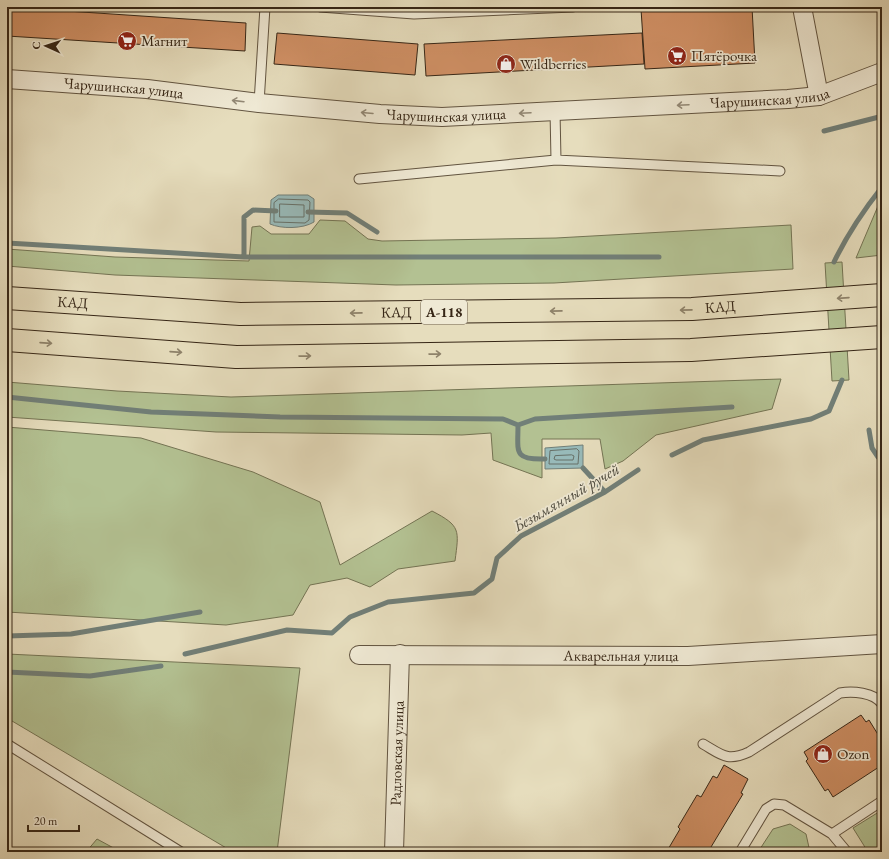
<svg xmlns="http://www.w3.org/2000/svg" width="889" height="859" font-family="'EB Garamond',serif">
	<rect width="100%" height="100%" fill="#e6ddbd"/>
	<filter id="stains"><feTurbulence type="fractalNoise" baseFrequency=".005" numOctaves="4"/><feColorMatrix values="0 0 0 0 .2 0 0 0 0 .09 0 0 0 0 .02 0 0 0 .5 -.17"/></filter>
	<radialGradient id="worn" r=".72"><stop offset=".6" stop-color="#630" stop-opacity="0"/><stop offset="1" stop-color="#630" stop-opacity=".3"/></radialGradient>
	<path fill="#b3c192" stroke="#747454" d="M882,203V255L856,258L878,206Z
		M320,220L345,221L368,239L382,241L556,238L791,225L793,269L554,283L396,285L115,275L7,266V249L115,257L249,261L252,227L260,226L271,234H309Z
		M842,262L849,380L832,381L825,263Z
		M781,379L772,409L656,435L623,461L605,469L600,439H542V478L493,460L491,433L462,435L216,432L7,417V382L117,391L231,397Z
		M7,427L141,438L253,472L320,502L340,565L432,511C461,526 459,530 455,561L398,569L370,587L347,578L310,585L293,615L226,625L7,612Z
		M7,654L300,668L277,852H233L7,718Z
		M882,810V852H868L853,828Z
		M790,824L806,834L810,852H758L773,829Z
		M97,839L121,852H86Z"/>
	<path fill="#98bab9" stroke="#717f78" d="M278,195H308L314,199V222C303,229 281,229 270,224L271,200Z
		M583,445V468L545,469V448Z"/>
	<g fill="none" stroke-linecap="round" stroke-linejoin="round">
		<path stroke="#677068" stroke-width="1" d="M279,199L308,200L310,202L309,220L305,223L274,222V203Z
			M280,204L304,205V217H280Z
			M577,449L579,451L578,464H549L550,451Z
			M572,455L574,456L573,460H556L554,459L555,456Z"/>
		<path stroke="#717f78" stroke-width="5" d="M824,131L879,117L882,114
			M308,212L347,213L377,232
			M7,243L244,257H659
			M244,257V217L253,210L276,211
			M834,262C847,235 863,211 882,187
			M7,397L151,412L280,417L503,419L518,425L535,419L732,407
			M518,425C518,452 513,460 545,459
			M869,430L872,448L878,457L882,458
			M672,455L703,440L811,419L829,411L842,380
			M583,468L605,492
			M7,636L71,634L200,612
			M185,654L287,630L332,633L350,617L388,602L474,593L492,579L497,558L521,536L605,492L638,470
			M7,672L90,676L161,666"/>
	</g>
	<path fill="#d09065" stroke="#362616" d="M7,7L246,23L245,51L7,36Z
		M654,7H752L755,63L645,69L641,9Z
		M277,33L418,44L415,75L274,64Z
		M642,33L644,64L426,76L424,44Z
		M861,715L866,722L869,720L882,741V765L833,797L828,789L825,791L806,761L808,759L804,752Z
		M724,765L748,779L741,793L743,794L708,852L667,851L680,829L678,827L697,795L701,797L713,776L717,778Z"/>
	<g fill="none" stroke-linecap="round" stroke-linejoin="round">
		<g stroke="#625440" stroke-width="11">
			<path id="service" d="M320,7L414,14L573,7
				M259,103L265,7
				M555,111L556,160L780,171
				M359,179L556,160
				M7,744L181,852
				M703,744C722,755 727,762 749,752L840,693C852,691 874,692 882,704
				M832,834L882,801
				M740,852L766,809L774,804L784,805L832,834L847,852"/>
		</g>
		<g stroke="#625440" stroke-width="20">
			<g id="minor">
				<path d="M802,7L819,96"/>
				<path id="s1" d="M7,79L147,89L259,103L380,114L442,117L788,99L819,96L882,72"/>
				<path id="s2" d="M359,655L688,656L882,644"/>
				<path id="s3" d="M394,852L400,654"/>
			</g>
		</g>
		<g stroke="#362616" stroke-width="24">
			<g id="motorway">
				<path id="s4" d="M7,298L240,314L692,309L882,295"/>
				<path d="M7,340L236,357L691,350L882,337"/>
			</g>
		</g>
		<use href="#service" stroke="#efe9d4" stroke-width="9"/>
		<use href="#minor" stroke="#efe9d4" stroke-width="18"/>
		<use href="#motorway" stroke="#e6ddbd" stroke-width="22"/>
	</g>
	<defs><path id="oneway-shaft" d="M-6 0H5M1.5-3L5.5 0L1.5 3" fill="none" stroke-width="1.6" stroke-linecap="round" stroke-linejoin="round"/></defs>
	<g stroke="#928875">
		<use href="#oneway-shaft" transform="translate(238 101) rotate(-173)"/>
		<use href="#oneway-shaft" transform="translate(683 105) rotate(177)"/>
		<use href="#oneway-shaft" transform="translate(367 113) rotate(-175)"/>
		<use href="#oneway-shaft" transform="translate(525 113) rotate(177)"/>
	</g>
	<g stroke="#8e826a">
		<use href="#oneway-shaft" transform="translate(843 298) rotate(176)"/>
		<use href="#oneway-shaft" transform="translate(686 310) rotate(179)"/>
		<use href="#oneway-shaft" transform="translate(556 311) rotate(179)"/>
		<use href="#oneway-shaft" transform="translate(356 313) rotate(179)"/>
		<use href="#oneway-shaft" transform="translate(46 343) rotate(4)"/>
		<use href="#oneway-shaft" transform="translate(176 352) rotate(4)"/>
		<use href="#oneway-shaft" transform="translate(435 354) rotate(-1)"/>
		<use href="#oneway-shaft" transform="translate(305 356) rotate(-1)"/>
	</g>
	<defs>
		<g id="supermarket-disc" transform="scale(1)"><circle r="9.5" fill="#8f2418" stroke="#efe9d4"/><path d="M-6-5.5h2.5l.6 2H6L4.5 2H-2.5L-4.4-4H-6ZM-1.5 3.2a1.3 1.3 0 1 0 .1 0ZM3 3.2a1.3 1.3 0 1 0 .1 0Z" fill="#fff"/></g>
		<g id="shop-disc" transform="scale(1)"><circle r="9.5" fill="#8f2418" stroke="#efe9d4"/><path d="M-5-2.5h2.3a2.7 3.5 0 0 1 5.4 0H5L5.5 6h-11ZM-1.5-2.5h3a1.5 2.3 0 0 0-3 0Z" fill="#fff"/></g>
	</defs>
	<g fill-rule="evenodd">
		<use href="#supermarket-disc" x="127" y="41"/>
		<use href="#supermarket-disc" x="677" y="56"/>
		<use href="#shop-disc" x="506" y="64"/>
		<use href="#shop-disc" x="823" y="754"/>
	</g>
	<g text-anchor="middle" stroke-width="3.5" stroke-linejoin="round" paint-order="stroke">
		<rect fill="#efe9d4" stroke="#6e604f" stroke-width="1" x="421" y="300" width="46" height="24" rx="3"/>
		<g font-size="14" font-weight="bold" fill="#362616">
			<text x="444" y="317">А-118</text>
		</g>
		<g font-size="15" fill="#362616" stroke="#efe9d4" text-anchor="start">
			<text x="141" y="46">Магнит</text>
			<text x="691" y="61">Пятёрочка</text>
			<text x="520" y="69">Wildberries</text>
			<text x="837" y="759">Ozon</text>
		</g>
		<g font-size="15" fill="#362616" stroke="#efe9d4">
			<text dy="5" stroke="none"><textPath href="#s1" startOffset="117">Чарушинская улица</textPath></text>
			<text dy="5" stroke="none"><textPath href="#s1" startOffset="765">Чарушинская улица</textPath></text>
			<text dy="5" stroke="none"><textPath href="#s1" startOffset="441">Чарушинская улица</textPath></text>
			<text dy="5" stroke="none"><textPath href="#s4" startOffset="66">КАД</textPath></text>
			<text dy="5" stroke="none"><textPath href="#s4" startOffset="714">КАД</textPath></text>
			<text dy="5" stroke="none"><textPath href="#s4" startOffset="390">КАД</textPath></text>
			<text dy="5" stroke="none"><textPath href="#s2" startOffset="262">Акварельная улица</textPath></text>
			<text dy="5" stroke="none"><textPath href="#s3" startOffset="99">Радловская улица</textPath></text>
		</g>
		<g font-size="16" font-style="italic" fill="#4e4b3f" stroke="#efe9d4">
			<text transform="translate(566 497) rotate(-30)" y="6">Безымянный ручей</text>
		</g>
	</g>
	<rect width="889" height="859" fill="none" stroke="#e6ddbd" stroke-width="24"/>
	<rect x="8" y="8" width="873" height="843" fill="none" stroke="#362616" stroke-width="2"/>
	<rect x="12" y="12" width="865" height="835" fill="none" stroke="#362616"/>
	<g transform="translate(46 46) rotate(273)" stroke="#efe9d4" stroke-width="3" paint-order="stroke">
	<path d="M0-3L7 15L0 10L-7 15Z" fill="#362616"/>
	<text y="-6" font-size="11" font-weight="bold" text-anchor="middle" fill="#362616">С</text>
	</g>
	<path d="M28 825v6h51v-6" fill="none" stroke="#362616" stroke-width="2"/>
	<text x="34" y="825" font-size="12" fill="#362616" stroke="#efe9d4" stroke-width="3" paint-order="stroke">20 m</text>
	<rect width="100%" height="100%" filter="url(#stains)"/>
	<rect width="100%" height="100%" fill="url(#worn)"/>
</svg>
